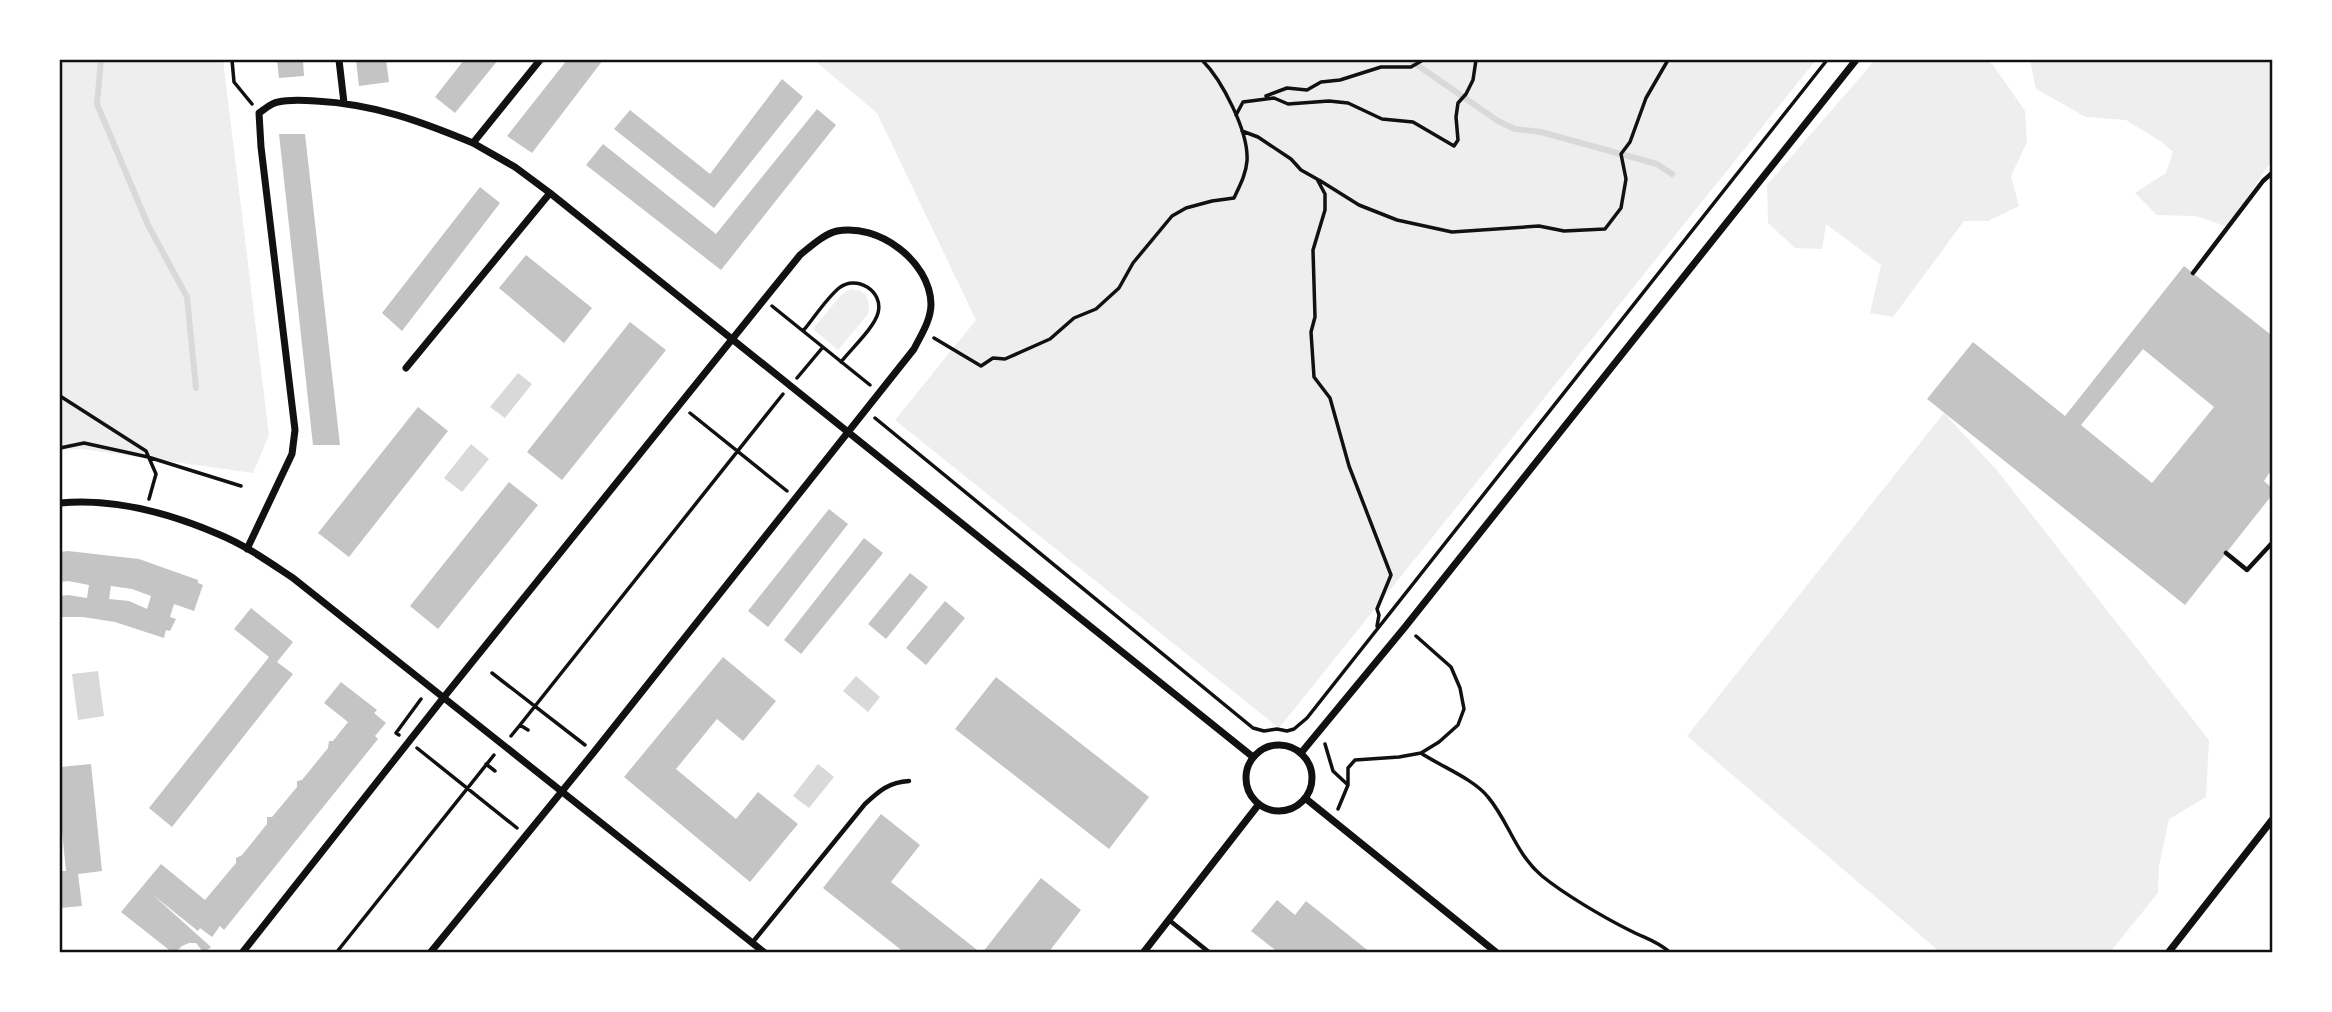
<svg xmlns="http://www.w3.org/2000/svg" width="2332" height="1012" font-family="Bitter,serif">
	<rect width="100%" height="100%" fill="#fff"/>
	<path fill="#eee" d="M60,60H223L269,435L253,473L82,449L60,450Z
		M814,60H1816L1279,728L895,420L976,320L877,113Z
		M1875,60H1987L1993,65L2025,111L2027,142L2011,176L2019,206L1988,221H1964L1893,317L1870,313L1881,265L1826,224L1822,249L1795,248L1768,223L1767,185Z
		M2030,60H2272V160L2228,227L2196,216L2157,215L2135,193L2166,173L2173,152L2162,142L2126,120L2086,117L2036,89Z
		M851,289L861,291C869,298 870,303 868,314L838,350L813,329L841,295Z
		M1944,413L1995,468L2209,740L2206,797L2169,819L2159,866L2158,893L2110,952H1940L1687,736Z"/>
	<path fill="#d9d9d9" d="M518,373L532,384L505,418L490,407Z
		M471,444L489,459L462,492L444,478Z
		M98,671L104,716L78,720L72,674Z
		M856,676L880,697L868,712L843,691Z
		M818,764L834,777L809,808L793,796Z"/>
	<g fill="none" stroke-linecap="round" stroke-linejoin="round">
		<path stroke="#d9d9d9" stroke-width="6" d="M101,60L97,104L148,225L187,297L196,388
			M1410,60L1498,121L1515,129L1541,132L1657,164L1672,174"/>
	</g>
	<path fill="#c4c4c4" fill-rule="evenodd" d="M277,60H303L304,76L279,78Z
		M356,60H386L389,82L359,86Z
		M464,60H498L455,113L435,97Z
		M567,60H603L532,153L507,136Z
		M782,79L803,97L714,208L614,129L630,110L710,174Z
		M817,109L836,125L721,270L586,165L603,144L716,234Z
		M279,134H305L340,445H313Z
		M480,187L500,203L402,331L382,313Z
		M526,255L592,308L564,343L499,288Z
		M2184,266L2270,334L2272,331V469L2264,481L2272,488V495L2185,605L1927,399L1973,342L2065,416ZM2143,349L2214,407L2152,483L2081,425Z
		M630,322L666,350L562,480L527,452Z
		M418,407L448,431L349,557L318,533Z
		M509,482L538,505L438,629L410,606Z
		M829,509L848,524L768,627L748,611Z
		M864,538L883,553L801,654L784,640Z
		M68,551L139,559L198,580V583L203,585L194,611L174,604L170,617L176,619L170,631L166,630L164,638L115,622L83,617H60V596L68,595L87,598L89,585L68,581L60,582V552ZM111,586L132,589L151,596L147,609L129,601L109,599Z
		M910,573L928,587L886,639L868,624Z
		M945,601L965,618L926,665L906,648Z
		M251,608L293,642L277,662L293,674L172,827L149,808L269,657L234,629Z
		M723,657L776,701L743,741L717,719L676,769L736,819L758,792L798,824L750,882L624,777Z
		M996,677L1149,797L1109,849L955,729Z
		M341,682L377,710L374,713L386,723L375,736L378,739L224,930L220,926L212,937L200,928L198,931L153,895L211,947L204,953L196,943H189L182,946L177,951L178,953H173L121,912L161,864L205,900L236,863V858L242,855L267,824V817H272L297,787V781L302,780L328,748L329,741H333L348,722L324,703Z
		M91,764L102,871L78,874L82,906L60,908V871H66L60,811V767Z
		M881,814L920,845L891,882L981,953H905L823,888Z
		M1041,878L1081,910L1048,953H982Z
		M1277,900L1295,915L1306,901L1371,953H1279L1251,931Z"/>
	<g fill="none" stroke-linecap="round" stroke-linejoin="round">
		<path stroke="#111" stroke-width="3.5" d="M232,60L234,82L252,104
			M1266,96L1287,88L1307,90L1321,82L1340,80L1381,67H1411L1423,60
			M1236,115L1243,102L1274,98L1288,104L1329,101L1348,103L1382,119L1413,122L1454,146L1458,140L1456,117L1458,103L1466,94L1473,80L1476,60
			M1242,131L1258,137L1291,159L1301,170L1317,179L1325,194V210L1313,250L1315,317L1311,332L1314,377L1330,398L1349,466L1391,575L1377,609L1379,615L1377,626
			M1319,180L1359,205L1397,220L1452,232L1539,226L1564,231L1605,229L1621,208L1626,179L1621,154L1630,142L1646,98L1668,60
			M772,306L870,385
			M803,331C814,318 825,300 839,288C856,274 884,291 878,313C874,328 851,349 841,362
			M934,338L981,366L993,358L1005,359L1050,339L1074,318L1096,309L1119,288L1133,263L1172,216L1186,208L1212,201L1234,198C1240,185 1246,174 1247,161C1249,132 1222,80 1202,60
			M797,378L823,347
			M60,396L146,451L156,474L149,499
			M690,413L787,491
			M875,418L1253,728L1264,731L1277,729L1287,731L1294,729L1307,718L1827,60
			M60,448L84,443L148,457L241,486
			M492,673L585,745
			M528,730L520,725L783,394
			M399,735L396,733L421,699
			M511,736L520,725
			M1325,744L1333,771L1348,785
			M417,748L517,828
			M1421,753C1440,766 1474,779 1488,797C1509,822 1515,853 1542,876C1564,894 1603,917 1629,930C1646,939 1654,939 1671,953
			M486,764L495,771
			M1338,809L1348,785V768L1355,760L1399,757L1421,753L1439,742L1458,725L1464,709L1460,688L1451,667L1416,636
			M336,953L494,755"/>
		<path stroke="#111" stroke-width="4.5" d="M2193,273L2263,181L2272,173
			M2226,553L2247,570L2272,543
			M1169,920L1210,953
			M752,943L865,804C879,791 889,782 909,781"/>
		<path stroke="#111" stroke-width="7" d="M339,60L344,103
			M473,143L515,167L550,193L1253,757
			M406,368L550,193
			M60,503C112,498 169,513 218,534C245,545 269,562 293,578L765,953
			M247,549L292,454L295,430L261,147L259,113C265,109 271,103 278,102C290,99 304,100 316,101C374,104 420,121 473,143L540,60
			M1246 778a33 33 0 1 1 66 0a33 33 0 1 1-66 0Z
			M1301,753L1405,627L1856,60
			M1305,798L1497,953
			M242,953L444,697L800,255C811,246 824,234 837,231C878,223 930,261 931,304C931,320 921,335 914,349L594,752L430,953
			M1143,953L1259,804
			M2168,953L2272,820"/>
	</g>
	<rect width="2332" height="1012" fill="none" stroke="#ffffff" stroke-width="122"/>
	<rect x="61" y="61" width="2210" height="890" fill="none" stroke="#111" stroke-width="2.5"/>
</svg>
